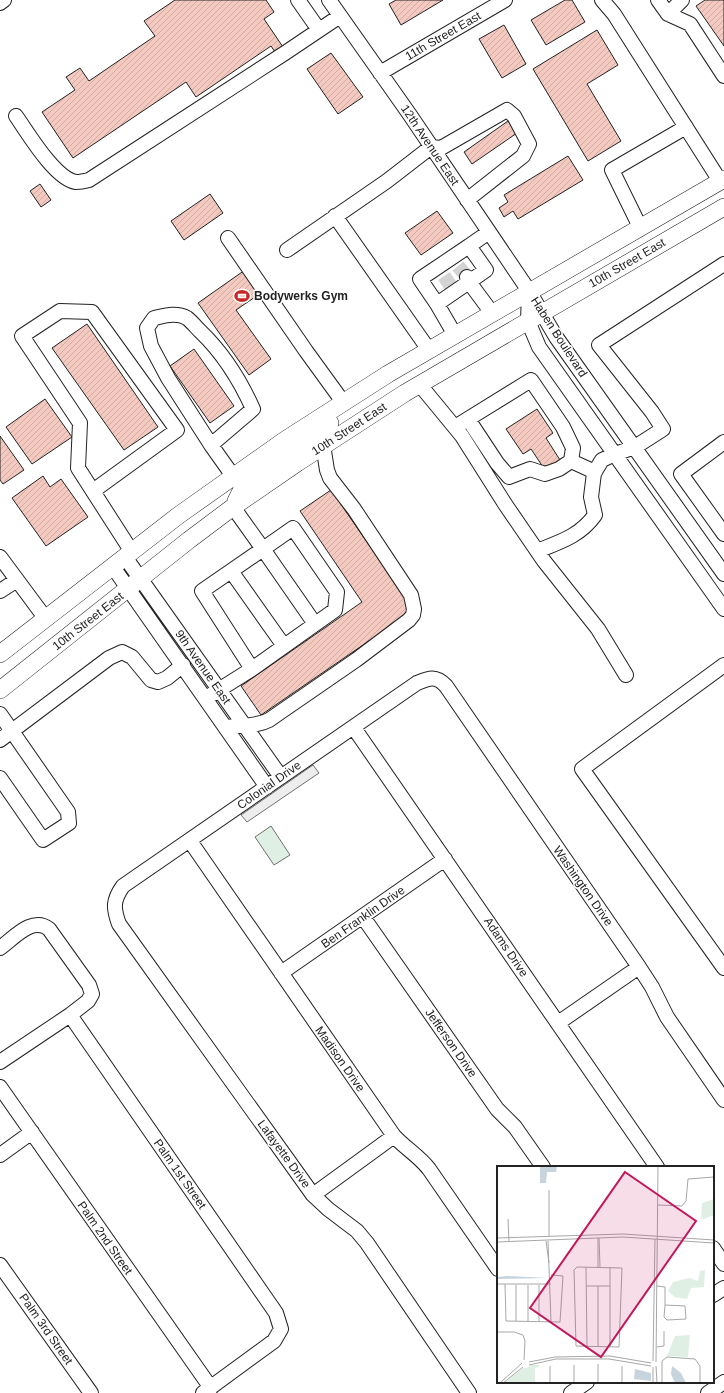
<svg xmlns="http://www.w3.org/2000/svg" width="724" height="1393" font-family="Arial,sans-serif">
	<defs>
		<pattern id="building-hatch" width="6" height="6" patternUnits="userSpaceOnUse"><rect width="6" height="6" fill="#f3c9c0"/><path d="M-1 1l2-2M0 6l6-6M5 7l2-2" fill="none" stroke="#d0aca5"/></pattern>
	</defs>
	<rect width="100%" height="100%" fill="#fff"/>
	<path fill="#e0efe3" stroke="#6f6f6f" d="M271,826L290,855L274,865L255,837Z"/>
	<path fill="#ededed" stroke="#6f6f6f" d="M313,765L319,773L247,822L241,815Z"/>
	<path fill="url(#building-hatch)" stroke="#222" d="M175,0H266L274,12L264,19L283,47L275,52L271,46L196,97L186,82L73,158L42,112L75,90L66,77L80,68L89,81L155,36L144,21Z
		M396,0H443L401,25L389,4Z
		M565,0H572L585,22L546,45L531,20Z
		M705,0H724V46L696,6Z
		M504,25L526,64L502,78L479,39Z
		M597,30L618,65L587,84L621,141L588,161L533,69Z
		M331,53L363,97L338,114L307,69Z
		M508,121L517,133L472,164L464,152Z
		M568,156L583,180L518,219L513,211L504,217L499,208L508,202L504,195Z
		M40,184L51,200L41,207L30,191Z
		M210,194L223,213L184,240L171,221Z
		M437,211L453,233L421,255L405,233Z
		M245,270L261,293L236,310L271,359L249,375L198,303Z
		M87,324L158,427L124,450L52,348Z
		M194,349L234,406L210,423L170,366Z
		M45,399L72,437L32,464L6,427Z
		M537,409L553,433L546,438L560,460L545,470L531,449L523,454L506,429Z
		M0,436L24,470L3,484L0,480Z
		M43,476L50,487L61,479L88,517L46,546L12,498Z
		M331,490L414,610L261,715L241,686L362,602L300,511Z"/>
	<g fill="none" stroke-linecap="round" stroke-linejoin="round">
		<path stroke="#d3d3d3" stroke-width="14" stroke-dasharray="14 7" stroke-linecap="butt" d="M458,266L467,277
			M444,276L452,288"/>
		<g stroke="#222" stroke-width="16">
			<path id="minor" d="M298,0L319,30
				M329,0L410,115L529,291L556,337L724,574
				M602,0L614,14L720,181
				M658,0L668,14L690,24L724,76
				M0,3L4,0
				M668,14L682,0
				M380,73L505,0
				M16,116C28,133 55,179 76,182C80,182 85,181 89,180L285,53L340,16
				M335,216L429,350
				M640,227L612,170L686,127
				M228,238L306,351L343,402
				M287,250L387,181L431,147L441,148L507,110L514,116L529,144L523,156L467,200
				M467,277L469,282L486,270L469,246L489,232
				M529,291L528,321L539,347L724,609
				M437,304L420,279L469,246
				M455,335L437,304L469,282L492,313
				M420,385L462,436L505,504L544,561L598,629L626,675
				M468,419L497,463L509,477L530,469L545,474L559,469L571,461
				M455,427L531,380L563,427L573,448L571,461L595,472
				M724,442L681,474L724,534
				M211,445L253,409C240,380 223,353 200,331C196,327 191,321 187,318C176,312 164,316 154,318L147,328L151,346L168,378L211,445L233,476
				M93,491L177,430L92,312L60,311L22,336L80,423L78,468L132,552
				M537,551C560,542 580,536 595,515L591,497L594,473L602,460L615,454L635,447L663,429L652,412L599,345L724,264
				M0,557L46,619
				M125,557L281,777
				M113,567L267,787
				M231,571L284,646
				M0,591L17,580
				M724,665L582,769L724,968
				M252,669L202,591L263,549L315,624
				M206,698L252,669L335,610L337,592L293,528L263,549L233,507
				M0,714L68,812L69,823L43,840L0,778
				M226,727C240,725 256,727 269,720L356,660L409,620L413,615L414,609L411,595L354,509L330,478L327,470L324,451L321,446
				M354,728L657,1167
				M0,740L109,658L122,652L132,657L151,680L158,682L167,678L183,665
				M190,841L394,1136C405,1148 419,1156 429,1169L498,1269
				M363,917L497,1109L515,1127L543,1167
				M0,948C14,938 32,916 49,929L89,985L92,994L88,1001L70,1015L0,1062
				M281,973L445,859
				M70,1015L276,1313L281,1329L274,1341L203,1393
				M558,1023L639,967
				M0,1087L211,1388
				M0,1155L32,1132
				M313,1195L394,1136
				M713,1248L724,1264
				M0,1265L91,1393
				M713,1295L724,1288
				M469,1393L367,1243L357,1231L328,1209L313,1195L119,924C113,908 113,900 123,886L417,683C429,678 436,675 446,686L639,967L652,987L667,1017L724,1100
				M571,1393L587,1382
				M708,1393L724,1382"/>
		</g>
		<g stroke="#222" stroke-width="18">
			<path id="major" d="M236,501L242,489L247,483L330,423
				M0,654L179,515L285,440L388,374L724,179
				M0,690L189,540L233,507L297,463L405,393L724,207"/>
		</g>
		<use href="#minor" stroke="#fff" stroke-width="14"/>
		<use href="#major" stroke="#fff" stroke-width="17"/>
	</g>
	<defs>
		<g id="stadium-bare" transform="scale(1.2)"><path d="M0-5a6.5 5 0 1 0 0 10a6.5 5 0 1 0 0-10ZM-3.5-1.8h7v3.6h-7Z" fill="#c62828" stroke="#fff" stroke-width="2.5" paint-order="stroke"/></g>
	</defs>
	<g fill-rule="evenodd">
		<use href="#stadium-bare" x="242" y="296"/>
	</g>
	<g text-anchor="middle" stroke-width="3" stroke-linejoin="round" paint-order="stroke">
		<g font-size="12" fill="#222" stroke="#fff">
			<text transform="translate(443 36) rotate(-30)" y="4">11th Street East</text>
			<text transform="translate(430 145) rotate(56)" y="4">12th Avenue East</text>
			<text transform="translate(627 263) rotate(-30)" y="4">10th Street East</text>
			<text transform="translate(559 337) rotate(57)" y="4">Haben Boulevard</text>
			<text transform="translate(349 429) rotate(-33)" y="4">10th Street East</text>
			<text transform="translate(88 621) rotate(-38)" y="4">10th Street East</text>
			<text transform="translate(203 667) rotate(55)" y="4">9th Avenue East</text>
			<text transform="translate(269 785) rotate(-35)" y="4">Colonial Drive</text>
			<text transform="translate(583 886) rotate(55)" y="4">Washington Drive</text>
			<text transform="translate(363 917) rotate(-35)" y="4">Ben Franklin Drive</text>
			<text transform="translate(506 947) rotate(56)" y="4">Adams Drive</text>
			<text transform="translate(451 1043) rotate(55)" y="4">Jefferson Drive</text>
			<text transform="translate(340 1059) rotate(55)" y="4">Madison Drive</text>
			<text transform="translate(284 1154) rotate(54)" y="4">Lafayette Drive</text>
			<text transform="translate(180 1174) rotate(55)" y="4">Palm 1st Street</text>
			<text transform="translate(105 1238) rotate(55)" y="4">Palm 2nd Street</text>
			<text transform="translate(46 1329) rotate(55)" y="4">Palm 3rd Street</text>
		</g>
		<g font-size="12" font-weight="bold" fill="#222" stroke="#fff" text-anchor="start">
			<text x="254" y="300">Bodywerks Gym</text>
		</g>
	</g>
	<g transform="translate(497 1166)">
		<rect width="217" height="217" fill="#fff"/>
		<path d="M193,169L191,191L170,190L178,170Z" fill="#e0efe3"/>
		<path d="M217,33V49L204,54L205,37ZM208,104L207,121L194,122L190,133L178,131L171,125L176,116L192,112L201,115L203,105Z" fill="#e0efe3"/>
		<path d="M34,199H42V201L38,202V217H7L26,202H30Z" fill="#e0efe3"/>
		<path d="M60,0L59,6H50L49,17H43V0ZM0,111L10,110L52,112L0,113ZM175,200L184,207L189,217H178L174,208ZM138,203L154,207V215L137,213Z" fill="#c7d3dd"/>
		<path fill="none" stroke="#a7a7a7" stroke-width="1" d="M52,24V70M161,39L185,40L189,35L191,13L217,11M11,53L12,76M0,72L126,68L217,74M102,72L103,101M49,75L52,97M51,75L54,156M0,76L126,71L217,77M80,101L125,102L122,181L79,180L77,104ZM89,101L90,181M101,101V72M0,118H54M8,118L9,155L63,156L66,110L54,109M19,119V155M31,119V156M42,119V156M89,120H113M101,120V181M160,120L168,121V139M168,139L188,140L189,153L170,154L167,151ZM0,166H17L26,169L28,175L27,194M113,181V101M160,181L167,180V165M156,195L158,73M32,196L58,191L113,190L154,197M159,196L161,0M101,198V217M32,199L59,193H112L154,200M77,199V217M53,200V217M159,200L160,217M156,201V217M3,217L25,197M6,217L26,201M125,217V200M165,217V195L170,191L198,193L203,200V217"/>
		<path fill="#c2185b" fill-opacity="0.15" stroke="#c2185b" stroke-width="2" d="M128,6L199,55L104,191L33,142Z"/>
		<rect width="217" height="217" fill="none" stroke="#222" stroke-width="2"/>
	</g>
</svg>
